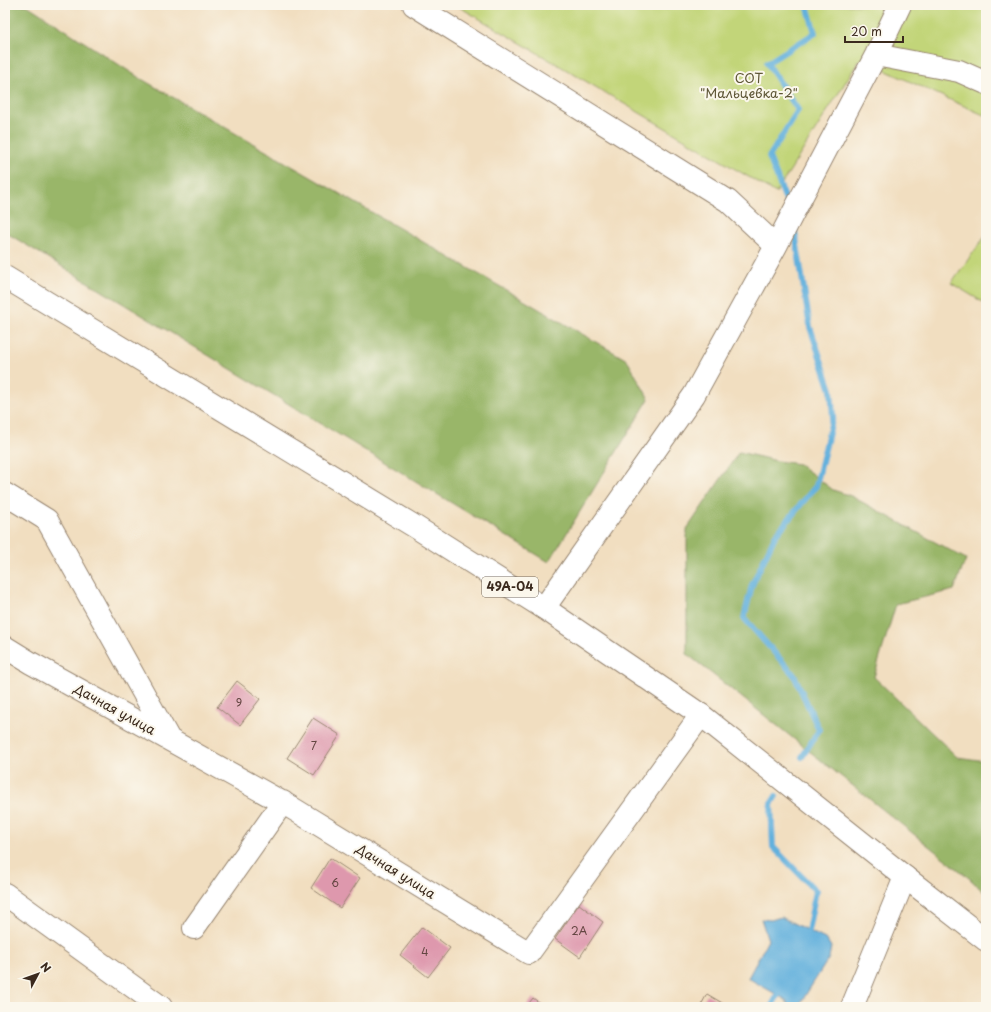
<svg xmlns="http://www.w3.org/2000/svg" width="991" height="1012" font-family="'Playpen Sans',sans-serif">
	<rect width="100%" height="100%" fill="#fbf7ec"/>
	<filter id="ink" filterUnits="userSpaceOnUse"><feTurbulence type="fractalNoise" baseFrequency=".025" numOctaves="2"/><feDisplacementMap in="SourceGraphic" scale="8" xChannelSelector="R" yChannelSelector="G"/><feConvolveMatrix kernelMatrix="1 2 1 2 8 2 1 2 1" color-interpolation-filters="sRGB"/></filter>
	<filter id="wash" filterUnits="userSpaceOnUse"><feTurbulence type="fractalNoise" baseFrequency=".012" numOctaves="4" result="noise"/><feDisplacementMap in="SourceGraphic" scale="16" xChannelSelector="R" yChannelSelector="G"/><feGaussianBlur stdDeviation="0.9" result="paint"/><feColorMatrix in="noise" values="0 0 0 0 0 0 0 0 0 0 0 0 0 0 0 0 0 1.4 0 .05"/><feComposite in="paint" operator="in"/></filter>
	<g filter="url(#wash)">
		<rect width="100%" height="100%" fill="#f1dec0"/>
		<path fill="#c2d579" stroke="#7e804c" d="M456,5H986V116L860,59L776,193Z
			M986,235V304L951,283Z"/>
		<path fill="#99b669" stroke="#6a7044" d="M5,5H27L138,77L627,360L649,399L549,562L5,232Z
			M739,452L777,461L799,464L833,490L851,496L966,559L954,590L896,604L874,677L957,757L986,761V894L969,878L687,654V529Z"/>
		<path fill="#63b1dd" stroke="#4f6e7e" d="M781,917L827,940L831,947L829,958L798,1007H789L786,1000L748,978L768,940L761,919L771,920Z"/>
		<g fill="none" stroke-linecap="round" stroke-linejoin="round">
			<path stroke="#63b1dd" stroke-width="6" d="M789,208L769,157L798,110L767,63L815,33L807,5
				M794,226L810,327L831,390L833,416L816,486L775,536L752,585L744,618L794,675L819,730L802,757
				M776,796L771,804L773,847L816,891L808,931
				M771,1007L778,995"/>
		</g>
		<g id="blocks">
			<path fill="#de98ad" d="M237,681L260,699L240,725L217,707Z
				M313,718L340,735L314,775L287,758Z
				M330,858L360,878L340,908L311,888Z
				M579,904L603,922L580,957L555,939Z
				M422,927L450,948L428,977L400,955Z
				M707,994L729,1007H700Z
				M533,998L545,1007H526Z"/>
		</g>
	</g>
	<g filter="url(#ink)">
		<use href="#blocks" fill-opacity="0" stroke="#96846f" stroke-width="1"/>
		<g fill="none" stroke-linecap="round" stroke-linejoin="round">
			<g stroke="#96846f" stroke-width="24">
				<path id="minor" d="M414,5L728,201L776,246
					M876,55L959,71L986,83
					M5,494L47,520L169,739
					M544,608L694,395L776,246L792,215L876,55L900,5
					M5,647L31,663L287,805L529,953L701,715
					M5,894L161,1007
					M194,928L283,802
					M852,1007L905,877"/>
			</g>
			<g stroke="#96846f" stroke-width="24">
				<path id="major" d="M5,277L414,526L544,608L701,715L905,877L986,940"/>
			</g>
			<use href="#minor" stroke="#fff" stroke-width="22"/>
			<use href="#major" stroke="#fff" stroke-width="22"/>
		</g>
	</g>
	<g text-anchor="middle" stroke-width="4" stroke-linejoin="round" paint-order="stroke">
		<g font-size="11" fill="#644642">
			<text x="239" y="707">9</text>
			<text x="314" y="750">7</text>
			<text x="335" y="887">6</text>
			<text x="579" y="935">2А</text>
			<text x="425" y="956">4</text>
		</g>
		<rect fill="#fbf7ec" stroke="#75685c" stroke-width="1" x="482" y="577" width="56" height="20" rx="3"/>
		<g font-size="12" font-weight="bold" fill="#3b2a1e">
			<text x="510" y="591">49А-04</text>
		</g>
		<g font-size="13" fill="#5d5535" stroke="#fbf7ec">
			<text x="749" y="83">СОТ<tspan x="749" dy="15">"Мальцевка-2"</tspan></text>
		</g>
		<g font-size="13" fill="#3b2a1e" stroke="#fbf7ec">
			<text transform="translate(115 709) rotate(29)" y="5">Дачная улица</text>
			<text transform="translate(396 871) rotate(32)" y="5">Дачная улица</text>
		</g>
	</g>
	<rect width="991" height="1012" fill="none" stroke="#fbf7ec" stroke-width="20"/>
	<g transform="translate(38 974) rotate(49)" stroke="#fbf7ec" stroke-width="3" paint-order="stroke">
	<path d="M0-3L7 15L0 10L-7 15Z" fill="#3b2a1e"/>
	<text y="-6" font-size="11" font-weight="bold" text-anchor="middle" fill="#3b2a1e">N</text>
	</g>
	<path d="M845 36v6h58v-6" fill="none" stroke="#3b2a1e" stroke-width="2"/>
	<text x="851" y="36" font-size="12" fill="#3b2a1e" stroke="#fbf7ec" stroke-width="3" paint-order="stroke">20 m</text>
</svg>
